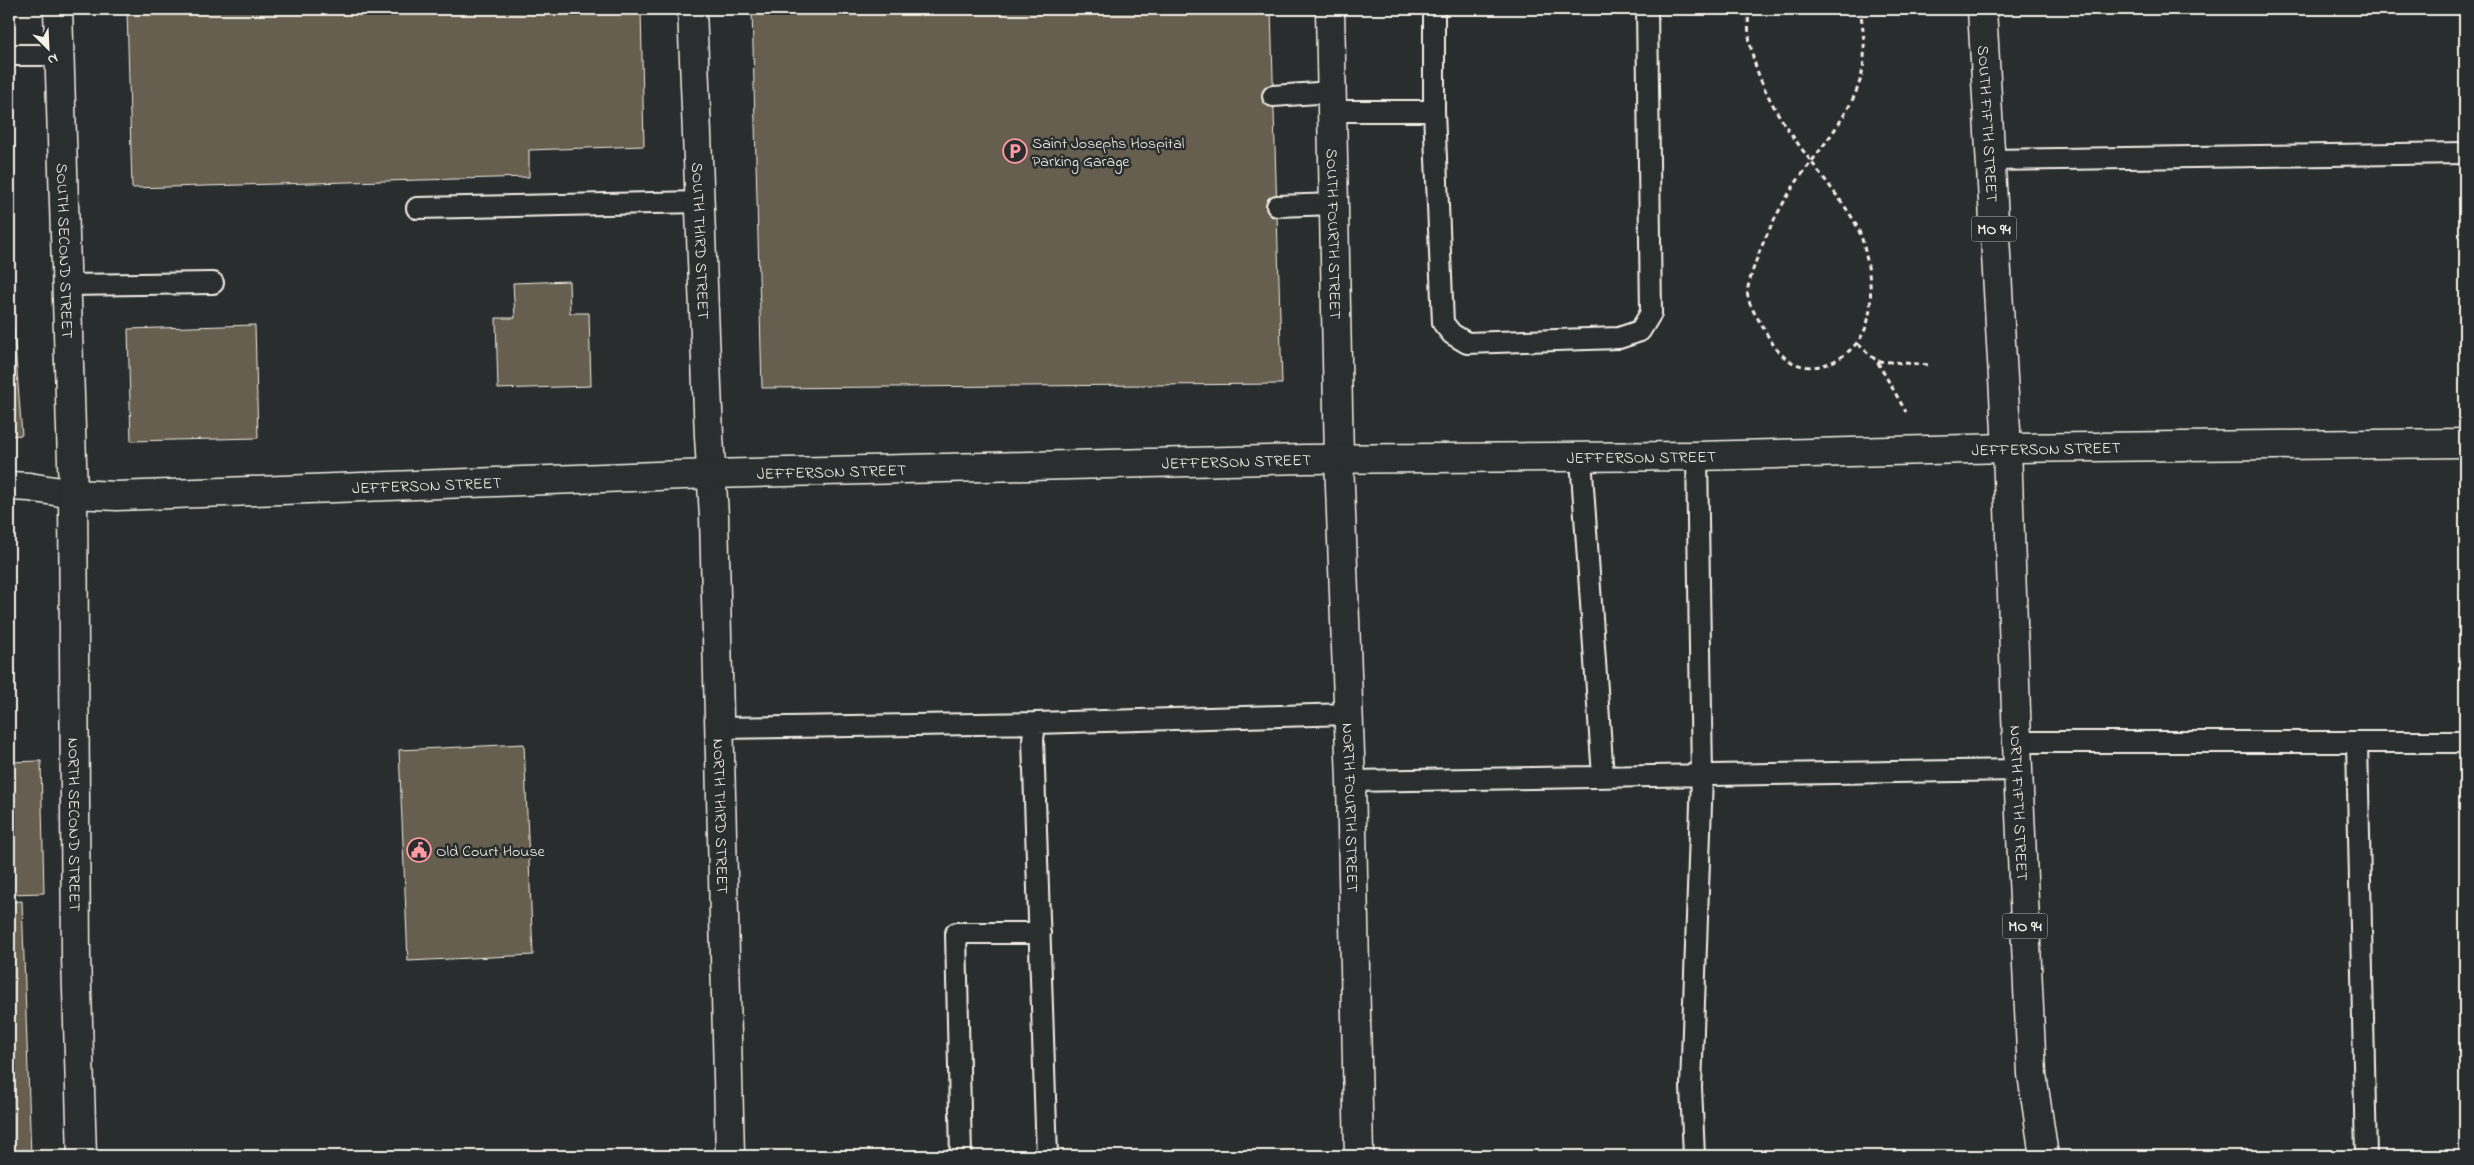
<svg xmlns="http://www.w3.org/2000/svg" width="2474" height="1165" font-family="'Indie Flower',sans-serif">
	<rect width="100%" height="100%" fill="#2a2d2e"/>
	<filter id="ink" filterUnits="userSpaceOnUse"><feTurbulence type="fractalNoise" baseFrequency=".02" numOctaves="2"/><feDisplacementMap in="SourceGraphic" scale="10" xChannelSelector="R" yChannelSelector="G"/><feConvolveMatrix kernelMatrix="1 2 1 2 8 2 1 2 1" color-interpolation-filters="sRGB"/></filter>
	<g filter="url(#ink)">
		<path fill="#665f4f" stroke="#f4f1e8" d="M127,9H641L644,146L529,150V177L132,188Z
			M752,9H1271L1282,384L762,388Z
			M569,281L570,313H589L591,386L498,389L496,318H515L513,283Z
			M9,321H13L22,435L9,436Z
			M255,325L258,438L131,441L128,329Z
			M524,744L533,955L408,961L399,750Z
			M41,761L44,893L9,894V762Z
			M22,901L31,1156H9V902Z"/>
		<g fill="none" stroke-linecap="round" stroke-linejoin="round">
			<g stroke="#f4f1e8" stroke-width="24">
				<path id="service" d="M1434,9V111L1443,323L1452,334L1467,343L1619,338L1640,331L1651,313L1647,9
					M9,55H60
					M1273,96L1332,92
					M1332,111H1434
					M1990,160L2465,153
					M1277,206L1335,204
					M417,208L700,202
					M67,285L213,283
					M1581,458L1603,777
					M719,728L1035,723
					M2017,742H2465
					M2357,743L2366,1156
					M1351,781L2018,770
					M961,1156L956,933H1040
					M1047,1156L1033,740L1035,723L1348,714
					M1694,1156L1691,1087L1702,776L1697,456"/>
			</g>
			<g stroke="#f4f1e8" stroke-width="31">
				<g id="minor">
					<path id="s1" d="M692,9L709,436L714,516L730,1156"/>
					<path id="s2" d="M1330,9L1339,459L1351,781L1359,1156"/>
					<path d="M2007,448L2465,443"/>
					<path d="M9,486L29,487L73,494"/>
				</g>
			</g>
			<g stroke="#f4f1e8" stroke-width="31">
				<g id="tertiary">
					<path id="s3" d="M73,494L117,496L711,474L1305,459L1697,456L2007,448"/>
				</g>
			</g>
			<g stroke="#f4f1e8" stroke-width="31">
				<g id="secondary">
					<path id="s4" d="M58,9L73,494L76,956L82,1156"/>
				</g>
			</g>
			<g stroke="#f4f1e8" stroke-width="31">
				<g id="primary">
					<path id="s5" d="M1982,9L2007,448L2018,770L2032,1074L2044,1156"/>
				</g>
			</g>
			<path stroke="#f4f1e8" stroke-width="3" stroke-dasharray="5 4" stroke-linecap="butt" d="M1749,9C1742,76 1791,135 1829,185C1841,202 1856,219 1862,239C1869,264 1875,302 1866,327C1856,355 1815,380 1787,359C1775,351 1767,334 1760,322C1754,312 1745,299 1748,287C1757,251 1775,215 1795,184C1818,151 1857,108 1863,68C1866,48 1863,28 1860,9
				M1858,344L1877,361L1906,412
				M1878,361L1931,365"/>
			<use href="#service" stroke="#2a2d2e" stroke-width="20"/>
			<use href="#minor" stroke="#2a2d2e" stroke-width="28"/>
			<use href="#tertiary" stroke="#2a2d2e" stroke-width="28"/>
			<use href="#secondary" stroke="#2a2d2e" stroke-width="28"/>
			<use href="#primary" stroke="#2a2d2e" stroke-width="28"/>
		</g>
	</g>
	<defs>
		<g id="parking-ring" transform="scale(1.25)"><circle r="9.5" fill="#2a2d2e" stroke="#ff9aa2" stroke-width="1.5"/><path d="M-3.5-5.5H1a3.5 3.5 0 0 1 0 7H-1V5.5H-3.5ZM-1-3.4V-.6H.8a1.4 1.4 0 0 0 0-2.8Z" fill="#ff9aa2"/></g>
		<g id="civic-ring" transform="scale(1.25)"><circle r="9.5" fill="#2a2d2e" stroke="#ff9aa2" stroke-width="1.5"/><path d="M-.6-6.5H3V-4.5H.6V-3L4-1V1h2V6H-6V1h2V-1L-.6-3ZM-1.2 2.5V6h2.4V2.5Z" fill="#ff9aa2"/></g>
	</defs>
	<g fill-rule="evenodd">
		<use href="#parking-ring" x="1015" y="151"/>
		<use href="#civic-ring" x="419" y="850"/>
	</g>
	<g text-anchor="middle" stroke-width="5" stroke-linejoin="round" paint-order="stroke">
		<g fill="#2a2d2e" stroke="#b7b6b0" stroke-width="1">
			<rect x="1971.5" y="216.5" width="45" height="25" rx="4"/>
			<rect x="2002.5" y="913.5" width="45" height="25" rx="4"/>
		</g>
		<g font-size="15" font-weight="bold" fill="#f4f1e8">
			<text x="1994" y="234">MO 94</text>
			<text x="2025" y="931">MO 94</text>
		</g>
		<g font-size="16" fill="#f4f1e8" stroke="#2a2d2e">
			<text dy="6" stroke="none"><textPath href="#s5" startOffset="115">SOUTH FIFTH STREET</textPath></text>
			<text dy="6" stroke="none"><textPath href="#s2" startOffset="225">SOUTH FOURTH STREET</textPath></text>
			<text dy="6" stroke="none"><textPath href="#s1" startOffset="232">SOUTH THIRD STREET</textPath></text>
			<text dy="6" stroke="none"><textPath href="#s4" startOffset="242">SOUTH SECOND STREET</textPath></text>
			<text transform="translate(2046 448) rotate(-1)" y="6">JEFFERSON STREET</text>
			<text dy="6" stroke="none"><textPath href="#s3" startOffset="1569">JEFFERSON STREET</textPath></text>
			<text dy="6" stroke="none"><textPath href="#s3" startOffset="1164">JEFFERSON STREET</textPath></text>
			<text dy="6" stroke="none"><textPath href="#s3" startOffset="759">JEFFERSON STREET</textPath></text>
			<text dy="6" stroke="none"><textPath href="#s3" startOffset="354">JEFFERSON STREET</textPath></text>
			<text dy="6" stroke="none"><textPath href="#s5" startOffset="795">NORTH FIFTH STREET</textPath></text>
			<text dy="6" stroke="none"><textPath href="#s2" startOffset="799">NORTH FOURTH STREET</textPath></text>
			<text dy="6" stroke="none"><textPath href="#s1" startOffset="808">NORTH THIRD STREET</textPath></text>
			<text dy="6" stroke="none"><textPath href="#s4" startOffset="816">NORTH SECOND STREET</textPath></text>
		</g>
		<g font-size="16" fill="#f4f1e8" stroke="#2a2d2e" text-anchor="start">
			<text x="1032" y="148">Saint Josephs Hospital<tspan x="1032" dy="18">Parking Garage</tspan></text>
			<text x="436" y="856">Old Court House</text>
		</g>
	</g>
	<rect width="2474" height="1165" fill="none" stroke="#2a2d2e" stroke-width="30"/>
	<rect x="15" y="15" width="2444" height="1135" fill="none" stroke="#f4f1e8" stroke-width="2" filter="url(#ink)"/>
	<g transform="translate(48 48) rotate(156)" stroke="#2a2d2e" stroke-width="4" paint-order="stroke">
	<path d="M0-4L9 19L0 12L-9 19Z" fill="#f4f1e8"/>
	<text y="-8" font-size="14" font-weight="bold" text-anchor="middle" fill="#f4f1e8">N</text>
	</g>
</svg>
